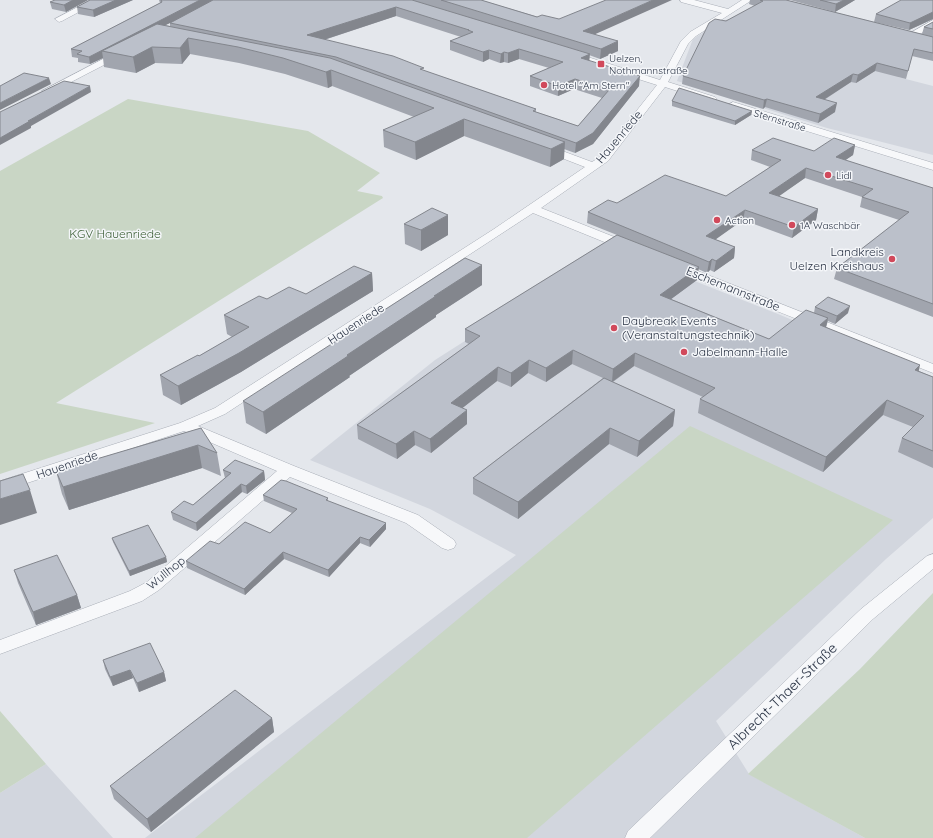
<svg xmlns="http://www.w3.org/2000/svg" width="933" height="838" font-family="Quicksand,sans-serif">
	<rect width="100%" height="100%" fill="#e4e7ec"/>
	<path fill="#d2d6de" d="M728,19L783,31L905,72L898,77L933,86V155L827,128L677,81L693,39L718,23Z
		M611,248L778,314L933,379V518L886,559L716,721L749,774L865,838H145L516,555L430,509L310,460L435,360Z
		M46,764L113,838H0V793Z"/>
	<path fill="#c9d6c5" d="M128,99L308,131L380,173L357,191L382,196L383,198L56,403L155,423L0,474V171Z
		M690,426L893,520L527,838H195Z
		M933,593V838H865L748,774L860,669Z
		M0,711L46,764L0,793Z"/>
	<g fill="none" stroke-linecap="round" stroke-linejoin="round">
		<g stroke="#a9aeb7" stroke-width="1">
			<path id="street" d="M91,0H101L62,21L59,22L55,19Z
				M680,0H694L728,9L742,0H752L696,36L688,44L668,82L715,97L717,99L712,102L665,87L608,161L541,208L632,244L634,247L632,250H624L533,213L225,414L198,426L294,466L418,515L454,540L456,544L454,548L448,550L442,548L406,523L290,477L159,590L142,601L0,654V640L130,591L147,582L277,471L184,431L0,492V481L180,423L215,408L494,229L585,167L541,150L540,148L541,146H549L592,162L600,157L657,85L566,56L564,54L566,52H572L660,80L681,41L690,32L722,13L681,2Z
				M933,20V27L914,37L911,38L907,35Z
				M122,49L125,50L127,52L125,54L50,93H44L42,91Z
				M733,102L933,163V170L729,107L728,105Z
				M680,264L933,364V373L676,271L674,268L676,265Z
				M933,554V569L873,619L650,838H625L628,831L861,609L927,556Z"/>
		</g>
		<use href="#street" fill="#f7f8fa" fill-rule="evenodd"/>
	</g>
	<path fill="#a1a5ae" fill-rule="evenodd" d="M88,0L66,12L52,9L50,2Z
		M90,0H133L94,17L78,14L77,7Z
		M159,0H481L595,34L618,51L600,59L589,55V61L639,86L593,144L575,153L564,149V159L550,167L464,136L416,160L384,147L383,130L414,117L332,86L328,88L285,74L239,63L190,54L182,64L155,63L136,73L104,67L103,58L90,64L78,62V58L72,57L71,49L160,3ZM396,16L461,37L450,41V50L483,62L489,59L500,63L504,62L508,63L519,59L549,68L530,76V86L558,96L574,89L602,98L578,126L536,112V109L425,71L324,40ZM170,23V26L165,25Z
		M750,0H786L933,37V61L912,56L906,79L875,71L856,83L851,82L824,100L835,112L818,123L765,107L763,109L682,84L683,76L726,21L755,6L749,4Z
		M790,0H855L835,12Z
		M933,0V19L909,30L874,22L876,14Z
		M933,22V37L922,34L924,27Z
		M672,101L752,111L751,115L735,125L672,106Z
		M855,145L853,155L845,160L933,188V317L834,279L837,268L899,220L860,207L862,197L805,178L778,196L818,209L816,220L792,238L743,220L715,239L735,247L734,258L714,272L710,270L707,273L698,269L697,280L671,299L769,339L814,313L815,307L848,313L835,324L828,321L826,327L919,371L933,377V468L898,452L902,438L913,427L883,415L823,472L698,413L700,399L703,397L634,366L613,382L675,410L673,426L637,457L609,444L518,519L473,494V478L603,378L572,364L546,382L528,373L511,387L497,381L462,408L467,424L431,453L415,445L397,459L358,439L357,425L469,344L465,342V329L617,235L587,223L588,212L617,203L726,196L770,167L751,160L752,150L814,151Z
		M404,224L448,235L421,251L405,244Z
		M482,265V285L436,315V317L349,376L350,377L266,434L246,423L243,401Z
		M372,273L373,291L241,372L181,405L163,395L160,375L199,356L232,337L227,334L224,315L267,299L306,294Z
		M201,428L217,453L221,476L202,468L69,510L62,494L56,471Z
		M223,470L264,471L265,480L247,494L242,492L197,531L173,520L171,512L193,505L225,478Z
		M263,495L328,498V501L386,529L370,547L360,543L329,577L284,559L245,595L187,568L186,561L219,544L270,533L292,513L264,501Z
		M112,538L166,557L167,562L130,576L113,542Z
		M14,570L77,595L81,608L36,625L18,583Z
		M103,660L164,672L166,681L139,692L133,678L113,686L105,669Z
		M272,718L274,732L151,832L114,799L110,786Z"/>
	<path fill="#83868d" d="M73,0H88L66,12L64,5Z
		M116,0H133L94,17L93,10Z
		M200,0H215L111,53L102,51L103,58L90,64L89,57Z
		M653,0H672L582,40L583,31Z
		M844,0H855L835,12L836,4Z
		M396,7V16L308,45L307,35Z
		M933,12V19L909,30L910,23Z
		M188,38L190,54L182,64L180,48Z
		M618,41V51L600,59L601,49Z
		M152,47L155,63L136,73L133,57Z
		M519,49V59L508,63V53Z
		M489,50V59L483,62V52Z
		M504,52V62L500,63L501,54Z
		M590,54L589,64L581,58Z
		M877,63L875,71L856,83L858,75Z
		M331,70L332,86L328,88L326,72Z
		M853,74L851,82L814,106L816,97Z
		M640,76L639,86L593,144L575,153L576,143Z
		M49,78L51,84L0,110V103Z
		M575,79L574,89L558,96V86Z
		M90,86L91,92L31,126V128L0,145V138L28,121Z
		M767,99L765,107L763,109L764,100Z
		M837,103L835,112L818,123L820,114Z
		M752,111L751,115L735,125V121Z
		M464,119V136L416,160L415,142Z
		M565,142L564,159L550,167L551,149Z
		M855,145L853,155L834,168L836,157Z
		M806,168L805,178L768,204L769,193Z
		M818,209L816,220L792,238L794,227Z
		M745,210L743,220L705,247L706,236Z
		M448,215V235L421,251V230Z
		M735,247L734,258L714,272L716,261Z
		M712,259L710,270L707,273L709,262Z
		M482,265V285L436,315V317L349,376L350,377L266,434L263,412L434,296Z
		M699,267L697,280L659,308L660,295Z
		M372,273L373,291L241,372L181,405L178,386Z
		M850,306L848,313L835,324L837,316Z
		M828,318L825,332L820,325Z
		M573,350L572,364L546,382V368Z
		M635,353L634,366L612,382L613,369Z
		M529,360L528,373L511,387V373Z
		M920,365L917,379L915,370Z
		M498,367L497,381L451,417V403Z
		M887,400L883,415L823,472L826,457Z
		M467,410V424L431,453L430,439Z
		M675,410L673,426L637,457L639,441Z
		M610,428L609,444L518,519V502Z
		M414,431L415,445L397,459L396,444Z
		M198,445L202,468L69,510L63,487Z
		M264,471L265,480L247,494L246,486Z
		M241,484L242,492L197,531L196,523Z
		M30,490L37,513L0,525V499Z
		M386,523V529L370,547L369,540Z
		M360,537V543L329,577L328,570Z
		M283,552L284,559L245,595L244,589Z
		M166,557L167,562L130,576L129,571Z
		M77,595L81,608L36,625L33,612Z
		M130,670L133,678L113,686L110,677Z
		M164,672L166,681L139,692L137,683Z
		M272,718L274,732L151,832L147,819Z"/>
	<path fill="#bbc0ca" stroke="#83868d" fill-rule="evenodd" d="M55,0H73L64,5L50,2Z
		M90,0H116L93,10L77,7Z
		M161,0H200L89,57L77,54L82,51L71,49L162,2Z
		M213,0H412L590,54L581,58L640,76L593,133L576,143L336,57L170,23ZM396,7L469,30H468L473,32L450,41L483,52L489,50L501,54L504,52L508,53L519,49L563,62L530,76L558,86L575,79L609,90L578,126L533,111L536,109L420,69L424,68L393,56L307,35Z
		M441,0H481L537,17L542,15L559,19L606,0H653L583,31L618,41L601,49Z
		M760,0H786L933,37V53L914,49L908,71L877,63L858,75L853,74L816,97L837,103L820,114L767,99L764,100L683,76L709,23L715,19L726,21L763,1Z
		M820,0H844L836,4Z
		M901,0H933V12L910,23L876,14Z
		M933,22V29L924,27Z
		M157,24L330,58L565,142L551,149L464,119L415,142L383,130L434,108L331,70L326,72L283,58L238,47L188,38L180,48L152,47L133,57L102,51Z
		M24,73L49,78L0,103V86Z
		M64,81L90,86L28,121H30L0,138V112Z
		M679,88L752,111L735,121L672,101Z
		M773,138L814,151L834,138L855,145L836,157L933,188V304L837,268L909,212L862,197L873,189L806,168L769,193L818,209L794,227L745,210L706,236L735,247L716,261L712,259L709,262L588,212L608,200L617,203L665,175L726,196L781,160L752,150Z
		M432,208L448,215L421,230L404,224Z
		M617,235L699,267L660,295L769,339L806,310L828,318L820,325L920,365L915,370L933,377V451L902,438L924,416L887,400L826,457L700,399L715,388L635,353L613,369L573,350L546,368L529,360L511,373L498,367L451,403L467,410L430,439L414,431L396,444L357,425L480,336L465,329Z
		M465,258L482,265L434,296H436L347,355L348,356L263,412L243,401Z
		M354,266L372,273L239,353L178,386L160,375L198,355L199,356L249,327L224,315L259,296L267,299L289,287L306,294Z
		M828,297L850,306L837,316L815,307Z
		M604,378L675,410L639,441L610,428L518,502L473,478Z
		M201,428L217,453L198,445L63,487L56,471Z
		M235,460L264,471L246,486L241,484L196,523L171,512L184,501L193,505L231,473L223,470Z
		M23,474L30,490L0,499V481Z
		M281,480L286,481L328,498L326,500L386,523L369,540L360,537L328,570L283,552L244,589L186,561L210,541L219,544L245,522L270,533L297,509L263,495Z
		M148,525L166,557L129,571L112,538Z
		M57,555L77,595L33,612L14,570Z
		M150,643L164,672L137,683L130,670L110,677L103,660Z
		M235,690L272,718L147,819L110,786Z"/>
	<g fill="#d1495b" stroke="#f4f6f9" stroke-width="1.5">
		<rect x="597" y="60" width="8" height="8" rx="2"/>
		<circle cx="544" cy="85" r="4"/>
		<circle cx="828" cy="175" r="4"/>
		<circle cx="717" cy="220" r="4"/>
		<circle cx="792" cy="225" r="4"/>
		<circle cx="892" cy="259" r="4"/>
		<circle cx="614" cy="328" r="4"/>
		<circle cx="684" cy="352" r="4"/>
	</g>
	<g text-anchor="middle" stroke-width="3" stroke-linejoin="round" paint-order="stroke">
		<g font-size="10" fill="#2b3445" stroke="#f4f6f9" text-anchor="start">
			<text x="609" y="62">Uelzen,<tspan x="609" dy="12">Nothmannstraße</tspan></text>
			<text x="552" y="89">Hotel "Am Stern"</text>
			<text x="836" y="179">Lidl</text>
			<text x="725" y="224">Action</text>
			<text x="800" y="229">1A Waschbär</text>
		</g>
		<g font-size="10" fill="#2b3445" stroke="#f4f6f9">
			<text transform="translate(780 120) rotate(17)" y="4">Sternstraße</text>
		</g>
		<g font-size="12" fill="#2b3445" stroke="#f4f6f9">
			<text transform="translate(619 137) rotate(-50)" y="4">Hauenriede</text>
			<text transform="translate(733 289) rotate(22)" y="4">Eschemannstraße</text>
			<text transform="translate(356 324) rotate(-33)" y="4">Hauenriede</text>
			<text transform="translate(67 465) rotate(-19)" y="4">Hauenriede</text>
			<text transform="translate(166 573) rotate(-39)" y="4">Wullhop</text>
		</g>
		<g font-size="12" fill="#3f6138" stroke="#f4f6f9">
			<text x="115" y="238">KGV Hauenriede</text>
		</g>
		<g font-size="12" fill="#2b3445" stroke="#f4f6f9" text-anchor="start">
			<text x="884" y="256" text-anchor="end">Landkreis<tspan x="884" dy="14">Uelzen Kreishaus</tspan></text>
			<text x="622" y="325">Daybreak Events<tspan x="622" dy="14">(Veranstaltungstechnik)</tspan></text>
			<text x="692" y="356">Jabelmann-Halle</text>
		</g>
		<g font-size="14" fill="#2b3445" stroke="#f4f6f9">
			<text transform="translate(782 696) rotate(-44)" y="5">Albrecht-Thaer-Straße</text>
		</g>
	</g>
</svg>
